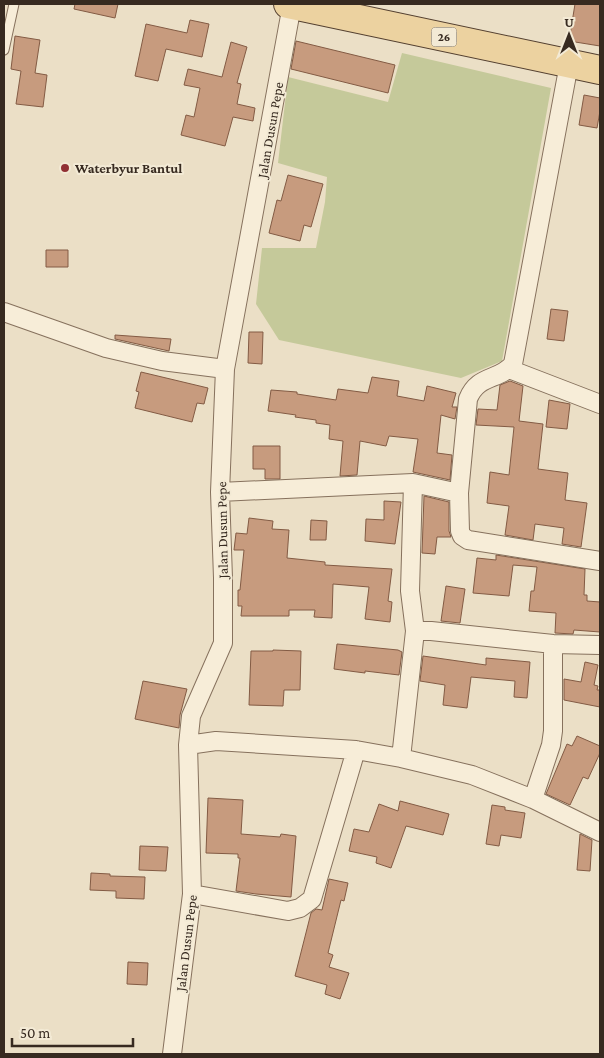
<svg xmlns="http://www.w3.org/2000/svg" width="604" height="1058" font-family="'Crimson Pro',serif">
	<rect width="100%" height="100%" fill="#ebdfc6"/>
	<path fill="#c5c99a" d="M402,53L551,88L502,361L461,378L279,340L256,304L262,248H316L325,202L327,177L278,163L288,77L388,102Z"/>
	<path fill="#c79b7e" stroke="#835b44" d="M75,4H118L115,18L74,9Z
		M575,4H600V46L569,41Z
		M190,20L209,24L202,57L166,49L158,81L135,76L146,24L187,33Z
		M15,36L40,40L35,73L47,75L43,107L16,104L21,71L11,69Z
		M296,41L395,65L388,93L291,69Z
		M231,42L247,47L237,83L241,84L237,104L255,108L253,121L233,117L225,146L181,135L186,115L194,117L200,88L184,85L188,69L222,77Z
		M584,95L600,98V111L597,128L579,125Z
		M288,175L323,184L311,227L304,225L300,241L269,233L277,200L281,201Z
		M46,250H68V267H46Z
		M551,309L568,311L564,341L547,339Z
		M249,332H263L262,364L248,363Z
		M115,335L171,339L169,351L115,339Z
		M141,372L208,388L204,404L197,403L192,422L135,408L139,392L136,391Z
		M372,377L399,381L397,396L424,401L427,386L456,393L452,407H457L455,419L441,415L437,453L452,455L450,480L413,472L418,439L389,436L386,446L360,441L357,475L340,476L343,441L329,439L330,425L316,423V420L295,417L296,415L268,411L271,390L297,392V394L336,400L338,389L368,393Z
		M510,381L523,386L519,421L543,424L538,469L568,473L565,500L587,503L581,547L562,544L564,528L535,524L533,540L505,535L509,506L487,503L490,472L509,475L514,427L476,425L478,409L497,410L500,385Z
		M549,400L570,404L567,429L546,427Z
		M253,446H280V479H265V469H253Z
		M424,496L449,502V531L451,537H437L435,554L422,553Z
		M384,501L401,502L395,544L365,541L366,519L384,520Z
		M249,518L273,521L272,529L289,530L287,558L325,562V565L392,569L388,601L392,602L390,622L365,619L369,587L333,584L332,618L314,617L315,610H289V616H241L242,606H238V590H240L244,550H234L236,533L247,534Z
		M311,520L327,521L326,540H310Z
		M496,555L585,569L584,595H587V601L600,602V632L574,630L573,634L555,633L556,613L529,611L531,591H534L537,567L513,565L509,596L473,593L477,558L496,560Z
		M446,586L465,589L460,623L441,621Z
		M337,644L398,650L402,652L399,675L365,671V673L334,669Z
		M273,650L301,651L300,690H284L283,706L249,705L251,651H273Z
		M423,656L486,665V658L530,662L527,698L514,697L515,681L471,677L467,708L443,705L445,685L420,681Z
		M585,662L598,665L594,685L598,686L597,690H600V707L564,700V679L581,682Z
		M143,681L187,689L180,715L179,728L135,719Z
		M577,736L600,746V753L588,779L583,777L570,805L546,794L567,744L572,746Z
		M208,798L243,800L241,834L280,837L281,834L296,836L291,897L256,894L236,891L240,858H238V854L206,853Z
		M400,801L449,814L443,835L406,826L391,868L376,863L377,857L349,851L354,829L369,832L379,804L398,811Z
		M492,805L505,807V810L525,813L521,838L501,835L499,846L486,844Z
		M580,834L592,840L590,871L577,870Z
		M140,846L168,847L166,871L139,870Z
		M91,873L110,874V876L145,877L144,899L116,898V891L90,890Z
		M329,879L348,883L344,901L341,900L328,953L333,955L329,967L349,973L340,999L325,994L327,985L295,976L311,913L316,909L322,910Z
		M128,962L148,963L147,985L127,984Z"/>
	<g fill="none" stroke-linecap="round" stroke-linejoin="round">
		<g stroke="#86715d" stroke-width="11">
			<path id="lane" d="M4,50L14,4"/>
		</g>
		<g stroke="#86715d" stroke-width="20">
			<path id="street" d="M4,312L106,348L162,361L225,369
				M509,369L600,404
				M220,492L413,483L459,493L460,531L462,536L468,540L600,561
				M459,493L468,399C478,374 499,381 513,364L569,64
				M415,631H431L553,644L600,645
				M188,745L216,741L356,750L401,758L472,775L533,799L600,832
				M401,758L415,631L410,591L413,483
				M533,799L551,745L553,731V644
				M192,894L288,911L300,908L312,899L356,750
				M172,1054L192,894L188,745L191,716L223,643V578L220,492L225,369L292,5"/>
		</g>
		<g stroke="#544030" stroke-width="30">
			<path id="primary" d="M288,4L600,70"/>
		</g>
		<use href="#lane" stroke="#f7edd8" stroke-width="9"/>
		<use href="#street" stroke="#f7edd8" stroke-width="18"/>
		<use href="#primary" stroke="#ecd2a0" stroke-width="28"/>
	</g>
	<circle fill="#913033" stroke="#f3ead5" stroke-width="2" cx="65" cy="168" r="5"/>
	<g text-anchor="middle" stroke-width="4" stroke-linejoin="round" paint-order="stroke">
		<rect fill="#f3ead5" stroke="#6f6456" stroke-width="1" x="431.5" y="27.5" width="25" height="19" rx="4"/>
		<g font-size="12" font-weight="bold" fill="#372a20">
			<text x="444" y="41">26</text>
		</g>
		<g font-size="14" fill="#372a20" stroke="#f3ead5">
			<text transform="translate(270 130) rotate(-80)" y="5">Jalan Dusun Pepe</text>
			<text transform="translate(222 530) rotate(-91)" y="5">Jalan Dusun Pepe</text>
			<text transform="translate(186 943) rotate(-83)" y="5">Jalan Dusun Pepe</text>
		</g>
		<g font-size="14" font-weight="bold" fill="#372a20" stroke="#f3ead5" text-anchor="start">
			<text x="75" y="173">Waterbyur Bantul</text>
		</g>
	</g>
	<rect width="604" height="1058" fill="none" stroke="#372a20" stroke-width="10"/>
	<g transform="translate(569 35)" stroke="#f3ead5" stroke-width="4" paint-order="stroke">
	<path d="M0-4L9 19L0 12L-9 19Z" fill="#372a20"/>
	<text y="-8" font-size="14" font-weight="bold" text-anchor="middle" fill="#372a20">U</text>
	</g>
	<path d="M12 1038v8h121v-8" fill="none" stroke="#372a20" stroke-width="2.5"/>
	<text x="20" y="1038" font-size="15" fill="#372a20" stroke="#f3ead5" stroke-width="4" paint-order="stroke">50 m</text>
</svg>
